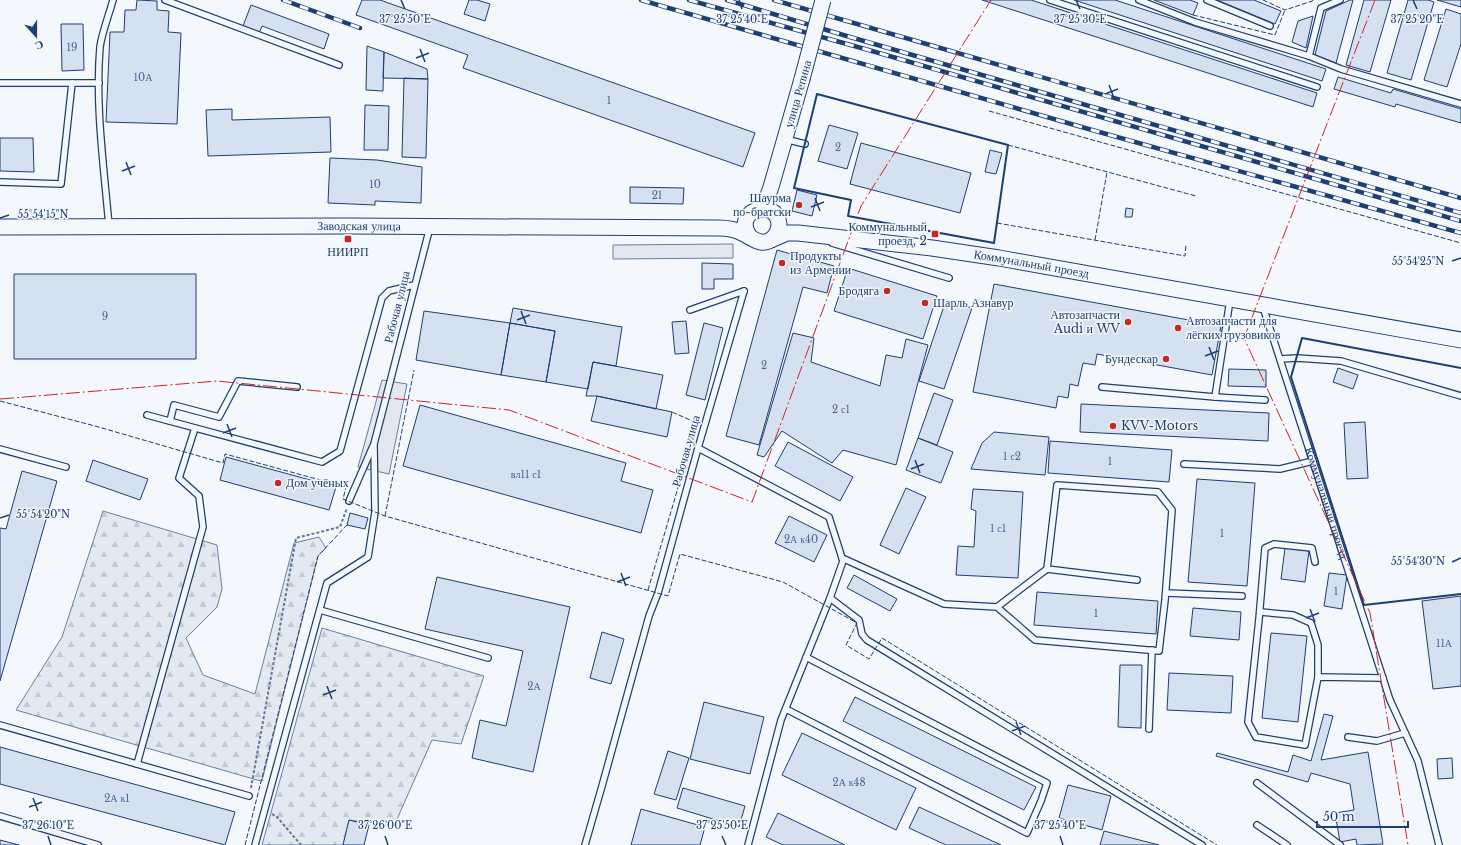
<svg xmlns="http://www.w3.org/2000/svg" width="1461" height="845" font-family="'Libre Baskerville',serif">
	<defs>
		<pattern id="forest-firs" width="22" height="20" patternUnits="userSpaceOnUse"><rect width="22" height="20" fill="#e3e9f0"/><path d="M5 1l3.5 6h-7zM16 11l3.5 6h-7z" fill="#c2c9d1"/></pattern>
	</defs>
	<rect width="100%" height="100%" fill="#f4f7fb"/>
	<path fill="url(#forest-firs)" stroke="#687fa3" d="M103,511L217,545L222,589L217,607L186,638L203,675L255,694L294,543L319,537L326,548L318,556L262,781L257,780L16,710L62,637Z
		M322,628L484,676L461,744L432,740L394,826L349,820L343,845H262Z"/>
	<path fill="#e3e8f0" stroke="#687fa3" d="M733,244V258L613,259V245Z
		M382,380L407,384L389,474L358,467Z"/>
	<path fill="#d5e0f0" stroke="#1d3f73" d="M137,0L157,1V10L169,11L168,32L181,33L177,124L106,122L110,32H124L125,10H136Z
		M362,0H380L755,133L743,167L463,68L468,55L356,15Z
		M469,0H477L490,4L485,21L464,14Z
		M982,0H1031L1317,93L1313,107Z
		M1074,0H1115L1326,69L1322,81Z
		M1154,0H1190L1198,3L1193,15Z
		M1217,0H1254L1281,11L1275,24Z
		M1350,0H1353L1336,63L1315,55L1326,11Z
		M1364,0H1391L1370,72L1346,65Z
		M1408,0H1428L1434,2L1411,80L1387,73Z
		M1437,0H1461V7Z
		M251,5L329,34L324,49L262,26L259,33L243,26Z
		M1446,9L1461,14V44L1447,87L1424,80Z
		M1313,16L1306,48L1292,42L1298,21Z
		M61,24H83L84,70L62,71Z
		M367,46L384,52L383,91L366,90Z
		M384,52L427,69L428,79L383,78Z
		M1338,77L1391,93L1393,89L1461,109V123L1396,104L1395,107L1334,89Z
		M404,78L428,79L426,158L402,157Z
		M365,105L389,106L388,150H364Z
		M232,109V120L330,117L331,152L208,156L206,110Z
		M829,125L858,133L847,169L818,161Z
		M0,138H33L34,172L0,171Z
		M861,143L971,173L960,213L850,184Z
		M990,150L1002,153L996,174L985,172Z
		M330,158L377,160L422,167L421,203L375,201V205L328,203Z
		M630,187L684,188L683,204L630,203Z
		M797,190L817,195L812,216L792,211Z
		M1126,208L1133,209L1132,217H1125Z
		M777,250L834,266L827,293L803,287L759,445L726,436Z
		M702,263L733,264V279H714V289H702Z
		M848,268L937,296L923,339L834,311Z
		M14,274H196V359H14Z
		M994,284L1221,326L1212,375L1097,354L1095,365L1083,363L1078,386L1070,384L1068,398L1058,396L1056,408L973,392Z
		M946,300L972,308L944,389L919,381Z
		M513,308L622,327L616,366L593,362L588,389L546,382L555,331L510,323Z
		M424,311L510,323L501,375L416,360Z
		M686,321L689,353L675,354L672,322Z
		M510,323L555,331L546,382L501,375Z
		M704,323L723,328L705,400L686,395Z
		M793,333L814,338L811,362L880,386L886,355L902,358L906,339L928,345L896,465L843,450L832,463L782,431L764,457L757,455Z
		M593,362L663,375L656,409L597,396H586Z
		M1338,368L1358,375L1353,389L1333,382Z
		M1229,369L1266,370V387L1228,386Z
		M934,393L953,400L937,445L918,438Z
		M597,396L672,412L667,437L591,421Z
		M1081,404L1269,413L1268,441L1080,432Z
		M420,405L626,463L621,481L653,490L641,533L403,466Z
		M1365,422L1368,478L1347,479L1344,423Z
		M994,432L1049,437L1045,475L971,469L982,443Z
		M918,438L953,452L941,483L906,470Z
		M1050,441L1172,450L1169,482L1048,473Z
		M788,442L853,477L840,501L775,466Z
		M226,457L336,487L329,510L220,480Z
		M93,460L148,479L140,500L86,481Z
		M22,471L57,481L0,681V528L6,529Z
		M1197,479L1255,483L1247,586L1188,582Z
		M906,488L926,497L899,554L880,545Z
		M973,489L1023,492L1018,578L956,575L958,546L974,547L976,511L971,509Z
		M350,513L368,518L365,529L347,525Z
		M789,516L827,535L814,562L775,543Z
		M1285,548L1309,551L1305,582L1281,579Z
		M1329,573L1347,575L1342,609L1324,606Z
		M854,575L897,599L890,611L847,588Z
		M437,577L570,607L533,772L472,758L480,720L506,726L523,651L425,629Z
		M1037,592L1158,601L1156,634L1034,625Z
		M1461,596V686L1433,689L1422,601Z
		M1193,608L1241,612L1239,640L1190,636Z
		M602,632L624,639L611,684L590,678Z
		M1271,633L1307,636L1298,722L1262,718Z
		M1120,665H1142L1141,728L1118,727Z
		M1169,673L1233,676L1231,713L1167,710Z
		M855,697L1036,787L1024,810L843,721Z
		M704,702L764,717L750,774L690,759Z
		M1324,714L1333,716L1321,760L1368,752L1383,844L1357,845L1356,839L1340,842L1335,813L1354,810L1350,784L1311,773L1308,782L1216,756L1217,753L1288,772L1293,755L1311,761Z
		M802,733L916,788L896,830L782,775Z
		M0,747L235,812L225,845L0,784Z
		M668,751L689,758L676,800L654,794Z
		M1452,758L1453,778L1438,779L1437,759Z
		M1068,785L1111,796L1102,830L1059,818Z
		M683,788L745,806L739,827L677,808Z
		M919,807L1001,845H946L909,828Z
		M641,809L705,827L700,845H631Z
		M778,813L845,845H783L766,837Z
		M349,820L369,825L364,845H343Z
		M1104,831L1159,845H1100Z
		M0,840L19,845H0Z"/>
	<g fill="none" stroke-linecap="round" stroke-linejoin="round">
		<g stroke="#1d3f73" stroke-width="8">
			<g id="lane">
				<path d="M165,0L339,65"/>
				<path d="M1050,0L1317,87"/>
				<path d="M1139,0L1195,22L1309,56L1341,69L1461,104"/>
				<path d="M1207,0L1270,26"/>
				<path d="M1309,56L1321,8L1340,0"/>
				<path d="M0,83H99"/>
				<path d="M785,139L805,144"/>
				<path d="M0,182L61,184L72,83"/>
				<path d="M109,226C104,168 95,105 100,47C102,32 109,15 113,0"/>
				<path d="M832,243L949,278"/>
				<path id="s1" d="M1263,307L1390,700L1418,761L1439,845"/>
				<path d="M690,310L744,291"/>
				<path d="M1280,359L1297,358L1341,361L1461,396"/>
				<path d="M1102,387L1215,397L1230,300"/>
				<path d="M1215,397L1265,400"/>
				<path d="M147,415L322,462L340,451L382,298L389,291L414,285"/>
				<path d="M170,421L174,405L219,417L238,381L297,387"/>
				<path d="M698,448L829,517L843,561L830,598L859,620L862,634L867,640L1202,845"/>
				<path d="M0,449L66,467"/>
				<path d="M1184,464L1280,469L1313,461"/>
				<path d="M349,501L373,446"/>
				<path d="M842,558L944,604L997,607L1047,569L1057,485L1158,492L1172,510L1165,600L1159,651L1035,640L997,607"/>
				<path d="M1315,562L1312,548L1274,544L1265,548L1259,619L1248,722L1256,737L1305,745L1318,677L1383,678"/>
				<path d="M1047,569L1137,580"/>
				<path d="M1166,593L1242,596"/>
				<path d="M320,610L488,658"/>
				<path d="M1260,612L1293,615L1311,623L1318,645V677"/>
				<path d="M786,709L1027,833L1041,801L1047,783L806,657"/>
				<path d="M0,725L249,796"/>
				<path d="M1149,729L1152,650"/>
				<path d="M1348,737L1377,741L1405,733"/>
				<path d="M137,764L203,527L199,496L179,478L195,428"/>
				<path d="M1257,783L1340,845"/>
				<path d="M0,816L98,845"/>
				<path d="M1257,825L1287,845"/>
				<path d="M255,845L327,583L368,557L375,512L374,444L430,227"/>
				<path d="M585,845L602,786L649,616L658,593L698,448L744,291"/>
				<path d="M748,845L781,720L830,598"/>
			</g>
		</g>
		<g stroke="#1d3f73" stroke-width="17">
			<g id="secondary">
				<path d="M758,209L766,201L771,187L802,79"/>
				<path id="s2" d="M0,227L348,226L718,228C726,228 735,229 742,233C753,238 762,248 773,238C777,234 779,229 779,224C776,195 729,212 751,238"/>
				<path id="s3" d="M771,240L787,233H798L932,248L999,258L1461,340"/>
			</g>
		</g>
		<path stroke="#5e769c" stroke-width="2" stroke-dasharray="3 2" stroke-linecap="butt" d="M251,788L296,538L340,527L347,508
			M272,814L277,817L301,845"/>
		<use href="#lane" stroke="#f4f7fb" stroke-width="5.5"/>
		<use href="#secondary" stroke="#f4f7fb" stroke-width="15"/>
		<g stroke="#1d3f73" stroke-width="4.5">
			<path id="rail" d="M283,0L360,28
				M641,0L1092,130L1461,233
				M689,0L865,49L1461,221
				M727,0L850,37L1461,213
				M774,0L1461,198"/>
		</g>
		<use href="#rail" stroke="#f4f7fb" stroke-width="3" stroke-dasharray="9" stroke-linecap="butt"/>
		<g stroke="#1d3f73" stroke-width="17" stroke-linecap="butt">
			<path id="secondary-bridge" d="M802,79L823,0"/>
		</g>
		<use href="#secondary-bridge" stroke="#f4f7fb" stroke-width="15"/>
		<path stroke="#1d3f73" stroke-width="1" stroke-dasharray="5 2" stroke-linecap="butt" d="M1263,0L1285,10L1315,0
			M1193,15L1275,35L1285,10
			M989,111L1461,243
			M1008,145L1196,196
			M997,223L1185,256L1186,244
			M1095,240L1107,172
			M0,401L95,426L223,463L225,454L346,487L343,499L385,516L668,596L680,554L783,582L857,623L846,645L869,659L882,638L1217,845
			M385,516L414,370
			M648,590L697,423L672,412
			M245,845L318,556L347,525"/>
		<path stroke="#1d3f73" stroke-width="2" d="M817,94L1008,145L994,243L848,216L851,200L794,188Z
			M1461,368L1302,338L1291,377L1364,605L1461,594"/>
		<path stroke="#c62828" stroke-width="1" stroke-dasharray="14 3 2 3" stroke-linecap="butt" d="M1375,0L1244,338L1370,613L1408,845
			M0,399L217,381L509,410L752,502L861,206L991,0"/>
	</g>
	<path fill="none" stroke="#1d3f73" stroke-width="1.5" d="M401,0L405,9M739,0L742,9M1076,0L1080,9M1413,0L1417,9M420,49L425,62M416,58L429,53M1109,85L1114,98M1105,94L1118,89M126,162L131,175M122,171L135,166M815,198L820,211M811,207L824,202M0,218L9,215M1452,261L1461,258M521,311L526,324M517,320L530,315M1209,347L1214,360M1205,356L1218,351M227,424L232,437M223,433L236,428M915,460L920,473M911,469L924,464M0,518L9,515M1452,562L1461,558M621,573L626,586M617,582L630,577M1310,609L1315,622M1306,618L1319,613M327,686L332,699M323,695L336,690M1016,722L1021,735M1012,731L1025,726M33,798L38,811M29,807L42,802M48,836L51,845M385,836L388,845M722,836L726,845M1060,836L1063,845"/>
	<g fill="#c62828" stroke="#f4f7fb" stroke-width="1.5">
		<circle cx="799" cy="205" r="4"/>
		<rect x="931" y="230" width="8" height="8" rx="2"/>
		<rect x="344" y="235" width="8" height="8" rx="2"/>
		<circle cx="782" cy="263" r="4"/>
		<circle cx="887" cy="291" r="4"/>
		<circle cx="925" cy="303" r="4"/>
		<circle cx="1128" cy="322" r="4"/>
		<circle cx="1178" cy="328" r="4"/>
		<circle cx="1166" cy="359" r="4"/>
		<circle cx="1113" cy="426" r="4"/>
		<circle cx="278" cy="483" r="4"/>
	</g>
	<g text-anchor="middle" stroke-width="3" stroke-linejoin="round" paint-order="stroke">
		<g font-size="10" fill="#4b6792">
			<text x="72" y="51">19</text>
			<text x="143" y="81">10А</text>
			<text x="609" y="104">1</text>
			<text x="838" y="151">2</text>
			<text x="375" y="188">10</text>
			<text x="657" y="199">21</text>
			<text x="105" y="320">9</text>
			<text x="764" y="369">2</text>
			<text x="841" y="413">2 с1</text>
			<text x="1012" y="460">1 с2</text>
			<text x="1110" y="465">1</text>
			<text x="526" y="478">вл11 с1</text>
			<text x="998" y="532">1 с1</text>
			<text x="1222" y="537">1</text>
			<text x="801" y="543">2А к40</text>
			<text x="1336" y="595">1</text>
			<text x="1096" y="617">1</text>
			<text x="1444" y="647">11А</text>
			<text x="534" y="690">2А</text>
			<text x="849" y="786">2А к48</text>
			<text x="117" y="802">2А к1</text>
		</g>
		<g font-size="12" fill="#1d3f73" stroke="#f4f7fb">
			<text transform="translate(798 94) rotate(-74)" y="4">улица Репина</text>
			<text dy="4" stroke="none"><textPath href="#s2" startOffset="359">Заводская улица</textPath></text>
			<text dy="4" stroke="none"><textPath href="#s3" startOffset="264">Коммунальный проезд</textPath></text>
			<text transform="translate(397 307) rotate(-76)" y="4">Рабочая улица</text>
			<text transform="translate(686 451) rotate(-74)" y="4">Рабочая улица</text>
			<text dy="4" stroke="none"><textPath href="#s1" startOffset="206">Коммунальный проезд</textPath></text>
		</g>
		<g font-size="12" fill="#1d3f73" stroke="#f4f7fb" text-anchor="end">
			<text x="791" y="202">Шаурма<tspan x="791" dy="14">по-братски</tspan></text>
			<text x="927" y="231">Коммунальный<tspan x="927" dy="14">проезд, 2</tspan></text>
			<text x="348" y="256" text-anchor="middle">НИИРП</text>
			<text x="790" y="260" text-anchor="start">Продукты<tspan x="790" dy="14">из Армении</tspan></text>
			<text x="879" y="295">Бродяга</text>
			<text x="933" y="307" text-anchor="start">Шарль Азнавур</text>
			<text x="1120" y="319">Автозапчасти<tspan x="1120" dy="14">Audi и WV</tspan></text>
			<text x="1186" y="325" text-anchor="start">Автозапчасти для<tspan x="1186" dy="14">лёгких грузовиков</tspan></text>
			<text x="1158" y="363">Бундескар</text>
			<text x="1121" y="430" text-anchor="start">KVV-Motors</text>
			<text x="286" y="487" text-anchor="start">Дом учёных</text>
		</g>
	</g>
	<g font-size="10" text-anchor="middle" fill="#1d3f73" stroke="#f4f7fb" stroke-width="3" stroke-linejoin="round" paint-order="stroke">
		<text x="405" y="23">37°25'50"E</text>
		<text x="742" y="23">37°25'40"E</text>
		<text x="1080" y="23">37°25'30"E</text>
		<text x="1417" y="23">37°25'20"E</text>
		<text x="43" y="218">55°54'15"N</text>
		<text x="1418" y="265">55°54'25"N</text>
		<text x="43" y="518">55°54'20"N</text>
		<text x="1418" y="565">55°54'30"N</text>
		<text x="48" y="829">37°26'10"E</text>
		<text x="385" y="829">37°26'00"E</text>
		<text x="722" y="829">37°25'50"E</text>
		<text x="1060" y="829">37°25'40"E</text>
	</g>
	<g transform="translate(36 36) rotate(159)" stroke="#f4f7fb" stroke-width="3" paint-order="stroke">
	<path d="M0-3L7 15L0 10L-7 15Z" fill="#1d3f73"/>
	<text y="-6" font-size="11" font-weight="bold" text-anchor="middle" fill="#1d3f73">С</text>
	</g>
	<path d="M1317 821v6h91v-6" fill="none" stroke="#1d3f73" stroke-width="2"/>
	<text x="1323" y="821" font-size="12" fill="#1d3f73" stroke="#f4f7fb" stroke-width="3" paint-order="stroke">50 m</text>
</svg>
